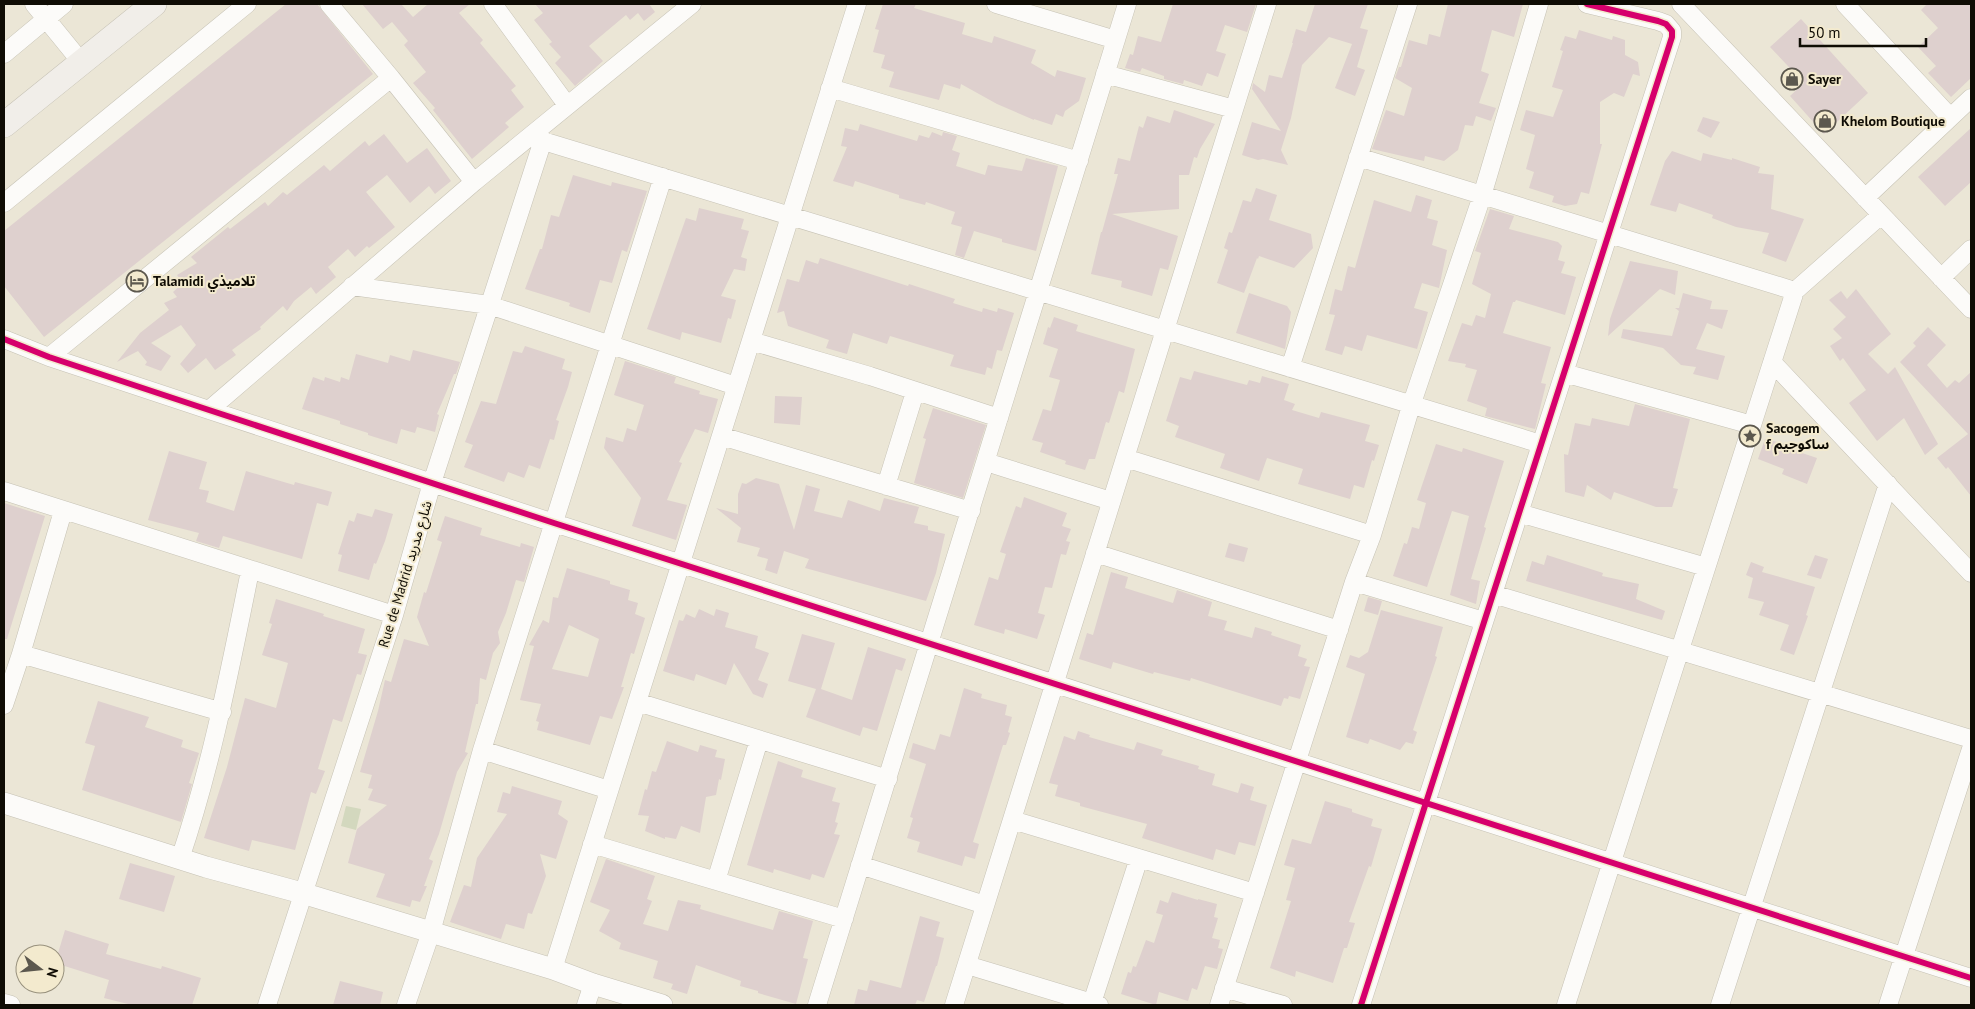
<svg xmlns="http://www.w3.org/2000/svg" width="1975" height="1009" font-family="'PT Sans','Noto Sans Arabic',sans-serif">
	<rect width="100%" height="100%" fill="#ebe6d6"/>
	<path fill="#d3d8be" d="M346,806L361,809L356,830L341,826Z"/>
	<path fill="#ded0ce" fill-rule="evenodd" d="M286,4H317L373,74L44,337L4,286V231Z
		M362,4H401L413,17L428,4H470L459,13L483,40L480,43L516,86L511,90L524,107L505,123L509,127L472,159L433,110L435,108L413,83L426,72L404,45L408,41L392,22L383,29Z
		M535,4H649L655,12L644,21L638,13L630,20L626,15L589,46L603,61L575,86L555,63L561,57L549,44L552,42L534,20L543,13Z
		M883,4H916L914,8L965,23L962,34L992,43L994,36L1036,50L1031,63L1055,77L1057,70L1086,78L1079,101L1065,111L1063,117L1056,114L1052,125L1034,119V120L997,104L961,84L960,89L944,84L939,100L889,87L894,72L881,68L885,55L873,52L879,30L875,29Z
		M1173,4H1256L1247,32L1225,25L1216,51L1226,54L1218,77L1207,73L1202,86L1184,80L1183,84L1164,79V76L1142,68L1140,72L1125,68L1130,54L1133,55L1138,36L1161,42Z
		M1315,4H1368L1360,28L1368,30L1357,67L1365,70L1355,96L1335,88L1352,44L1329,37L1302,65L1291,118L1281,150L1288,165L1263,159L1258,160L1242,155L1252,122L1281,131L1252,89L1253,83L1265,92L1269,75L1282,78L1293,43H1292L1296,29L1306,32Z
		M1448,4H1523L1514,37L1492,30L1481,71L1489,74L1479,103L1496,108L1491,121L1476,116L1473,126L1465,125L1458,150L1444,161L1425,156L1424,161L1372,149L1386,110L1404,116L1412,88L1395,78L1399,67H1401L1409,40L1427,45L1429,34L1440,37Z
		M1927,4H1971V78L1951,97L1928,73L1936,66L1918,47L1938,28L1921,10Z
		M1801,19L1868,93L1824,134L1790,96L1804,83L1770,47Z
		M1579,30L1612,40L1613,36L1625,40V55L1638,62L1640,76L1633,74L1624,97L1614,93L1600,102V144H1602L1589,194L1581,192L1577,204L1565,206L1552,202L1554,196L1529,188L1534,172L1526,169L1535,135L1520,130L1526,110L1553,117L1563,90L1552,87L1563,51L1560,50L1565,36L1576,39Z
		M1174,110L1215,124L1200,149L1197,158L1194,157L1189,175H1179V209L1112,214L1178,236L1168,270L1160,268L1152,296L1121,287L1122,281L1091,274L1101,232H1102L1118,174H1114L1118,158L1130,161L1139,126L1143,128L1147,116L1170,123Z
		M1703,117L1720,122L1711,138L1697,131Z
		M860,124L917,141L919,135L929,138L932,132L942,136L943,132L957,136L952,150L960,153L956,166L985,175L988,165L1022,171L1026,158L1058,166L1036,251L1002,242V239L974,231L964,258L955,255L962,227L951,224L955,212L926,202L925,205L899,198V195L855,181L853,187L833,181L847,147L841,146L845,128L858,131Z
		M1971,128V182L1945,206L1918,177Z
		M384,134L407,163L427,148L451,181L435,194L429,186L410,203L387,175L366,192L395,227L369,248L367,246L355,257L348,249L328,267L336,277L316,294L311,287L294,301L287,311L283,306L260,327L261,329L232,350L236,355L215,370L206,358L188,373L180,364L196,345L181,325L151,343L171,356L161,371L145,365L147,362L138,351L117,362L140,333L169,310L164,303L177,297L173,292L183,283L177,275L197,263L191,257L228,227L230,229L265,202L268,206L283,192L287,195L324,165L330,171L365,141L369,146Z
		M1672,151L1701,161L1703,153L1732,160V158L1760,167L1758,173L1774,175L1771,209L1804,219L1786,262L1762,253L1769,233L1736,227L1712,218L1713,215L1679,203L1676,212L1650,205L1665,161Z
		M573,175L611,186L612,182L647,191L627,252L622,250L612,283L600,280L590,313L569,306L570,303L525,289L540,249H542L551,215L559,217Z
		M1256,188L1277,195L1269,220L1311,234L1313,248L1294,268L1259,256L1258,259L1257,258L1244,293L1217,283L1228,250L1224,248L1229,232L1232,233L1243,200L1251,202Z
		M1416,195L1432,200L1427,218L1438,221L1432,245L1447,250L1439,288L1422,283L1414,308L1428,312L1417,349L1367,335L1362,351L1345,346L1342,355L1325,350L1335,315L1329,314L1335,289L1342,291L1348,266L1355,268L1374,200L1411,212Z
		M699,208L744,219L741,229L749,231L741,257L747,259L745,271L734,269L721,296L736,300L731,319L728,318L721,343L682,332L680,340L647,329L686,218L696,221Z
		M1490,209L1514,216L1509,229L1558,242L1562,246L1558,260L1565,262L1561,273L1576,277L1565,315L1516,300L1515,302H1513L1503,333L1551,347L1541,383L1546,384L1535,429L1485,416L1487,408L1467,401L1477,370L1465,367L1466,364L1448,361L1462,323L1472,326L1476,315L1485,318L1491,294L1472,284L1481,253L1475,251Z
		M820,258L908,286L909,284L955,299L953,303L982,312L983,308L997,312L998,308L1014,313L1002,351L997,350L992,369L987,367L985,375L950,366L954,355L890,336L887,344L853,333L847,354L826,348L829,340L788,326L784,311L777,313L787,279L799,282L806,260L818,264Z
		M1630,261L1678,271L1675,295L1660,289L1608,336L1610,319Z
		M1856,289L1891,334L1868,354L1888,374L1895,367L1938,444L1925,455L1904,418L1877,441L1849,403L1866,390L1843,358L1840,361L1830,346L1842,338L1833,329L1846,317L1829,300L1841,291L1847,299Z
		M1249,293L1287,306L1291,312L1285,349L1236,333Z
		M1683,293L1712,301L1710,309L1728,310L1722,329L1707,323L1696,349L1725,356L1718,380L1693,374L1696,367L1681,365L1663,348L1621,338L1623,329L1672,336L1679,311L1675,308H1679Z
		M1054,317L1078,325L1076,331L1135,349L1124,393L1119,391L1109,423L1106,422L1095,459H1089L1085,470L1065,464L1066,461L1040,452L1043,443L1032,440L1043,409L1051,411L1060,380L1049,377L1058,349L1043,344L1048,327L1050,328Z
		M1928,327L1946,345L1927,365L1947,388L1955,380L1959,383L1971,372V496L1948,467L1946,469L1937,458L1968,434L1900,362L1916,346L1913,343Z
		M525,346L565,359L562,369L572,372L568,387L556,420L559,421L554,440L550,439L540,469L529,465L524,478L508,472L504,482L464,467L473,445L465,442L481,401L496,404L513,351L522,353Z
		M413,350L460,362L456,374H454L437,414L439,415L435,432L417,427L415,433L401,429L397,444L368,435V433L340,424V421L302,409L313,377L324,381L325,377L340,382L341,377L349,380L356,354L388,363L390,355L410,361Z
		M625,361L676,377L674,383L700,391L699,394L718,399L708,433L695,429L679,462L682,463L667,500L687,505L676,540L632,526L641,498L604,448L606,437L623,442L627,428L636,431L644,405L614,395Z
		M1194,371L1247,385L1249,380L1260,383L1262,376L1289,384L1284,400L1295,404L1292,410L1319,418L1321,412L1370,425L1365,441L1379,445L1374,461L1372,460L1364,488L1354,485L1350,499L1298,484L1303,469L1267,458L1259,481L1220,468L1225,454L1175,437L1179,426L1166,421L1180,377L1191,380Z
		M775,396L802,397L800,425L774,423Z
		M1635,404L1690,419L1673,488L1678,489L1672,507H1656L1614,492L1611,500L1587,485L1584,497L1565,492L1564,454L1568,455L1575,423L1590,426L1592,418L1629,426Z
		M933,408L986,425L963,498L914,483L926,439L923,438Z
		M1765,439L1785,444L1784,447L1817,458L1807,484L1782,474L1784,469L1758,459Z
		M1436,444L1462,452L1463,448L1504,461L1484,527L1486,528L1471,579L1480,581L1476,604L1450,595L1469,516L1452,511L1427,587L1393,576L1404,543L1407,544L1412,527L1419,529L1426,503L1417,500Z
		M169,451L207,462L199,489L209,491L206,502L234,511L246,471L294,485L295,482L332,492L328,506L317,503L302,559L223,536L219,548L196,541L199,533L148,520Z
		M756,478L779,484L794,530L806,485L820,489L814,511L842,518L848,500L880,511L884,498L919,507L914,523L928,526V530L945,534L936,573L926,601L805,568L809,559L784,551L777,574L765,570L768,559L757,556L760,548L737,542L741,528L716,508L738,514V494L742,483L746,484Z
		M1024,497L1067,513L1062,526L1071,529L1066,541L1070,542L1066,555L1061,554L1052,588L1045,587L1038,613L1045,615L1037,639L1005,629L1004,634L974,625L989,577L998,580L1006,554L1000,552L1016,506L1021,508Z
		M4,503L45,516L7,639H4Z
		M375,509L393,514L385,541L376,564L374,563L369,580L338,571L342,555L338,554L349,520L354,522L357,513L372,517Z
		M445,516L482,528L480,535L520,547L521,543L534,547L524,582L516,580L506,613L498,632L500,643L493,653L486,680L480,678L478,704H476L465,752L468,753L457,772L439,834L429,859L433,861L424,886H427L420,902L412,900L410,907L376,897L385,874L348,863L357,829L387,805L368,800L373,789L368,788L372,775L360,772L378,711L385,680L391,682L404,639L429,646L417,617L424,592L426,593L442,542L437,540Z
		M1229,543L1248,548L1244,562L1225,557Z
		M1547,555L1603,573L1602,576L1639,584L1636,599L1665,611L1662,620L1526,581L1532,561L1544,565Z
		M1815,555L1828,559L1821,579L1807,575Z
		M1751,562L1764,567L1762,572L1815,587L1806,615L1808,616L1794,655L1780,650L1789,625L1759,615L1764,602L1748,598L1753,578L1746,575Z
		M567,568L610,581V584L630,590L628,600L638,603L635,614L645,618L634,654L631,653L621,687H624L612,719L600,716L590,745L537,730L539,722L536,721L541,704L520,700L534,646L529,645L543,620L549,623L553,597L558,598ZM569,625L599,639L588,677L552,669Z
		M1111,572L1128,577L1125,588L1173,603L1177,590L1212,602L1208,616L1227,621L1224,630L1252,638L1255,627L1272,632L1271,635L1301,645L1298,656L1307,659L1304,666L1310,667L1300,699L1289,696L1288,699L1284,698L1281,706L1191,678L1190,681L1154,672L1153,674L1113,662L1111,669L1079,659L1087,633L1093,635Z
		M1368,597L1382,601L1378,615L1364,611Z
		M276,599L324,614L323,616L365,629L358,653L367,655L361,675L357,674L342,722L333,719L318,769L325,771L316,794L311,792L295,850L252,840L249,851L204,838L227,767L245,698L276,708L288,663L262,655L272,624L269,623Z
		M699,609L714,616L716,609L729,613L725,627L758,636L755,648L769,653L758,680L768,684L763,698L753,694L734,663L726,685L696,674L694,681L663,671L679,620L683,621L686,614L695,618Z
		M1381,610L1443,627L1435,656L1437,657L1413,730L1417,732L1413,744L1406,742L1400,750L1370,739L1368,744L1346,737L1365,674L1346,667L1350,655L1359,658L1368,652Z
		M802,634L835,643L821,689L852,700L868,647L906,659L902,671L896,669L877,731L863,727L860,736L806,717L816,689L788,681Z
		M964,688L982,694L981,698L1007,705L1005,715L1012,717L1008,732L1010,733L1006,745H1003L973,842L979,844L975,859L965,856L962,866L917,852L920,842L907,838L913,818L910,817L926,764L909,758L913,743L935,750L940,734L950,737Z
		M98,701L149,717L145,727L183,740L181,747L199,753L189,783L192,784L181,822L82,790L95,746L85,743Z
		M1078,731L1090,735L1089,737L1134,750L1137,742L1163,750L1161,755L1199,766L1198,769L1215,774L1212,785L1238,793L1241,783L1254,787L1250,800L1267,805L1255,846L1239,842L1235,855L1216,849L1213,860L1142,838L1147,824L1080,806V803L1055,796L1058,785L1049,783L1064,736L1075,740Z
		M667,741L698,752L700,745L717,750L715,757L725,759L721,780L719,779L716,795L706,797L700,833L681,826L676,839L665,837V839L645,831L649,816L638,815L645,789L647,790L652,771L656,772Z
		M778,761L803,770L801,777L836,788L832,801L840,803L835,822L838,823L834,834L840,835L824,878L812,874L810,880L774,869L773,873L747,865Z
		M512,786L562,801L558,814L568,821L556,859L540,854L546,876L532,914L528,913L524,929L506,924L501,939L450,922L464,885L471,887L477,858L507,814L497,812L503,792L510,794Z
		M1325,801L1352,809V812L1373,819L1371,826L1382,829L1371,867L1369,866L1349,922L1355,923L1347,948H1344L1333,983L1296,971L1295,977L1270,968L1291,901L1286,900L1295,868L1284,865L1292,839L1311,844Z
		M606,859L655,876L647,899L652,901L643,924L668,931L678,900L701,905L700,909L773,930L779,911L813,921L803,958L808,959L796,1004L758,993V991L740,986L741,981L696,965L687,994L671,989L673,984L653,978L658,961L619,949L621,943L599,931L610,910L590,902Z
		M130,863L175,876L164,912L119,899Z
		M1172,892L1198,900V899L1217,904L1214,917L1218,918L1212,938L1220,940L1218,948L1223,949L1217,969L1205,966L1197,990L1192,988L1188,1001L1159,992L1156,1005L1121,994L1128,972L1131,973L1133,966L1136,967L1146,940L1154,943L1163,915L1156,913L1160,900L1168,903Z
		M920,916L940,922L936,936L944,938L937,966H936L924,1002L917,1000L915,1005H854L858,989L867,991L870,980L901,988Z
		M65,930L109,944L106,954L161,969L162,966L201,978L192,1005H132L104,998L109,980L55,963Z
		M340,981L383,992L380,1005H333Z"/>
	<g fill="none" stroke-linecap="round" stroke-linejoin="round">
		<g stroke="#c6c2b5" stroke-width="19">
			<path id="minor" d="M34,4L82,63
				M329,4L391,78L474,182
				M493,4L567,105
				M996,4L1116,40
				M1681,4L1971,309
				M1845,4L1950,117
				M4,54L64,4
				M1105,74L1234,109
				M830,88L1079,161
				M530,137L1541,444
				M1358,157L1795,291
				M1865,198L1971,98
				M4,203L247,4
				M1941,278L1971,249
				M352,286L489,305L736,386
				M4,339L49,357L209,410L554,523L1971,978
				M751,341L870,376L999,418
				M49,357L391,78
				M1772,362L1971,573
				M1290,368L1408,4
				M1564,373L1752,425
				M209,410L474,182L692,4
				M721,436L971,511
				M1125,458L1372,535
				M986,462L1111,501
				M886,486L915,392
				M4,491L394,615
				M1519,513L1706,567
				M1095,553L1339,630
				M1354,582L1484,621
				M1493,594L1971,739
				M21,654L222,712
				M637,702L888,779
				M4,705L21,654L63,511
				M482,750L609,790
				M1012,820L1255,893
				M592,844L844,919
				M180,859C212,764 230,669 250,571
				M860,865L985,905
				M716,881L759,740
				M967,965L1099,1005
				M553,969L857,4
				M1224,988L1283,1005
				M4,1003L11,1005
				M1092,1003L1139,858
				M267,1005L394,615L432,483L543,140
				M406,1005L431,932L482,750L663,177
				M586,1005L593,984
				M817,1005L1127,4
				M954,1005L1267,4
				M1219,1005L1354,582L1372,535L1411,406L1482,196L1539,4
				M1361,1005L1672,37V31L1666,24L1658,21L1587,4
				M1566,1005L1795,291L1881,215
				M1720,1005L1888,484
				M1888,1005L1971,749"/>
		</g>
		<g stroke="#c6c2b5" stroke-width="22">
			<path id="tertiary" d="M4,803L206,867L302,893L553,969L593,984L662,1005"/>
		</g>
		<g stroke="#c6c2b5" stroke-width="26">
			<path id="secondary" d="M4,125L154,4"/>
		</g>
		<use href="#minor" stroke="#fcfbf9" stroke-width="18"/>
		<use href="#tertiary" stroke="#fcfbf9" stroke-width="21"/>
		<use href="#secondary" stroke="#f1eee9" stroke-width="25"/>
		<g stroke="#f3eace" stroke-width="9">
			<path id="cycleway" d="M4,339L49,357L209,410L554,523L1971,978
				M1361,1005L1672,37V31L1666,24L1658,21L1587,4"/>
		</g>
		<use href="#cycleway" stroke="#d6006c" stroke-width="6"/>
	</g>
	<defs>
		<g id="shop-ring" transform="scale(1.125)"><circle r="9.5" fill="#f3eace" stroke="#5c584e" stroke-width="1.5"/><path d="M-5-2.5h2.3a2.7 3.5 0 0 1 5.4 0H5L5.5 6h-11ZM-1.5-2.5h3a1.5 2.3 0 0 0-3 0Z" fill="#5c584e"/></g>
		<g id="hotel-ring" transform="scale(1.125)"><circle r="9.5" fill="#f3eace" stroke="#5c584e" stroke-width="1.5"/><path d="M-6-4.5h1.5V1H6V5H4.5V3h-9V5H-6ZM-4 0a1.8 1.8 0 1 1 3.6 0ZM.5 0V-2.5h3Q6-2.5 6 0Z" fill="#5c584e"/></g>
		<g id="sight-ring" transform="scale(1.125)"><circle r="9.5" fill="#f3eace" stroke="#5c584e" stroke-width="1.5"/><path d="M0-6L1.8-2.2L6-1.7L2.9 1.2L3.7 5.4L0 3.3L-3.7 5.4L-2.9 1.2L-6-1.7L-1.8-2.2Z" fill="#5c584e"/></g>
	</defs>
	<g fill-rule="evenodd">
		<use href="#shop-ring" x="1792" y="79"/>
		<use href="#shop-ring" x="1825" y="121"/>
		<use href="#hotel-ring" x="137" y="281"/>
		<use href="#sight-ring" x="1750" y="436"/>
	</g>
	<g text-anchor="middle" stroke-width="4" stroke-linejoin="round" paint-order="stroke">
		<g font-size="14" font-weight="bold" fill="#0f0c04" stroke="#f3eace" text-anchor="start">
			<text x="1808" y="84">Sayer</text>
			<text x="1841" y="126">Khelom Boutique</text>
			<text x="153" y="286">Talamidi تلاميذي</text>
			<text x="1766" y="433">Sacogem<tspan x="1766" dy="16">f ساكوجيم</tspan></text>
		</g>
		<g font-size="14" fill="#0f0c04" stroke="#f3eace">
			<text transform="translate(405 574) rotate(-73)" y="5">Rue de Madrid شارع مدريد</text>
		</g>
	</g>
	<rect width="1975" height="1009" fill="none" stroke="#0f0c04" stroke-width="10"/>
	<g transform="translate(40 969) rotate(106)"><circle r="24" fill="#f3eace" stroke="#98917d"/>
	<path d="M0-4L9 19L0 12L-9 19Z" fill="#5c584e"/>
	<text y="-8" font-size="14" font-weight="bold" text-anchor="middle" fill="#0f0c04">N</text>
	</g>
	<path d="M1800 38v8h126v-8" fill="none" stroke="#0f0c04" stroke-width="2.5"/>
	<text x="1808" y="38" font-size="15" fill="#0f0c04" stroke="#f3eace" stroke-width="4" paint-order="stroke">50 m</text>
</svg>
